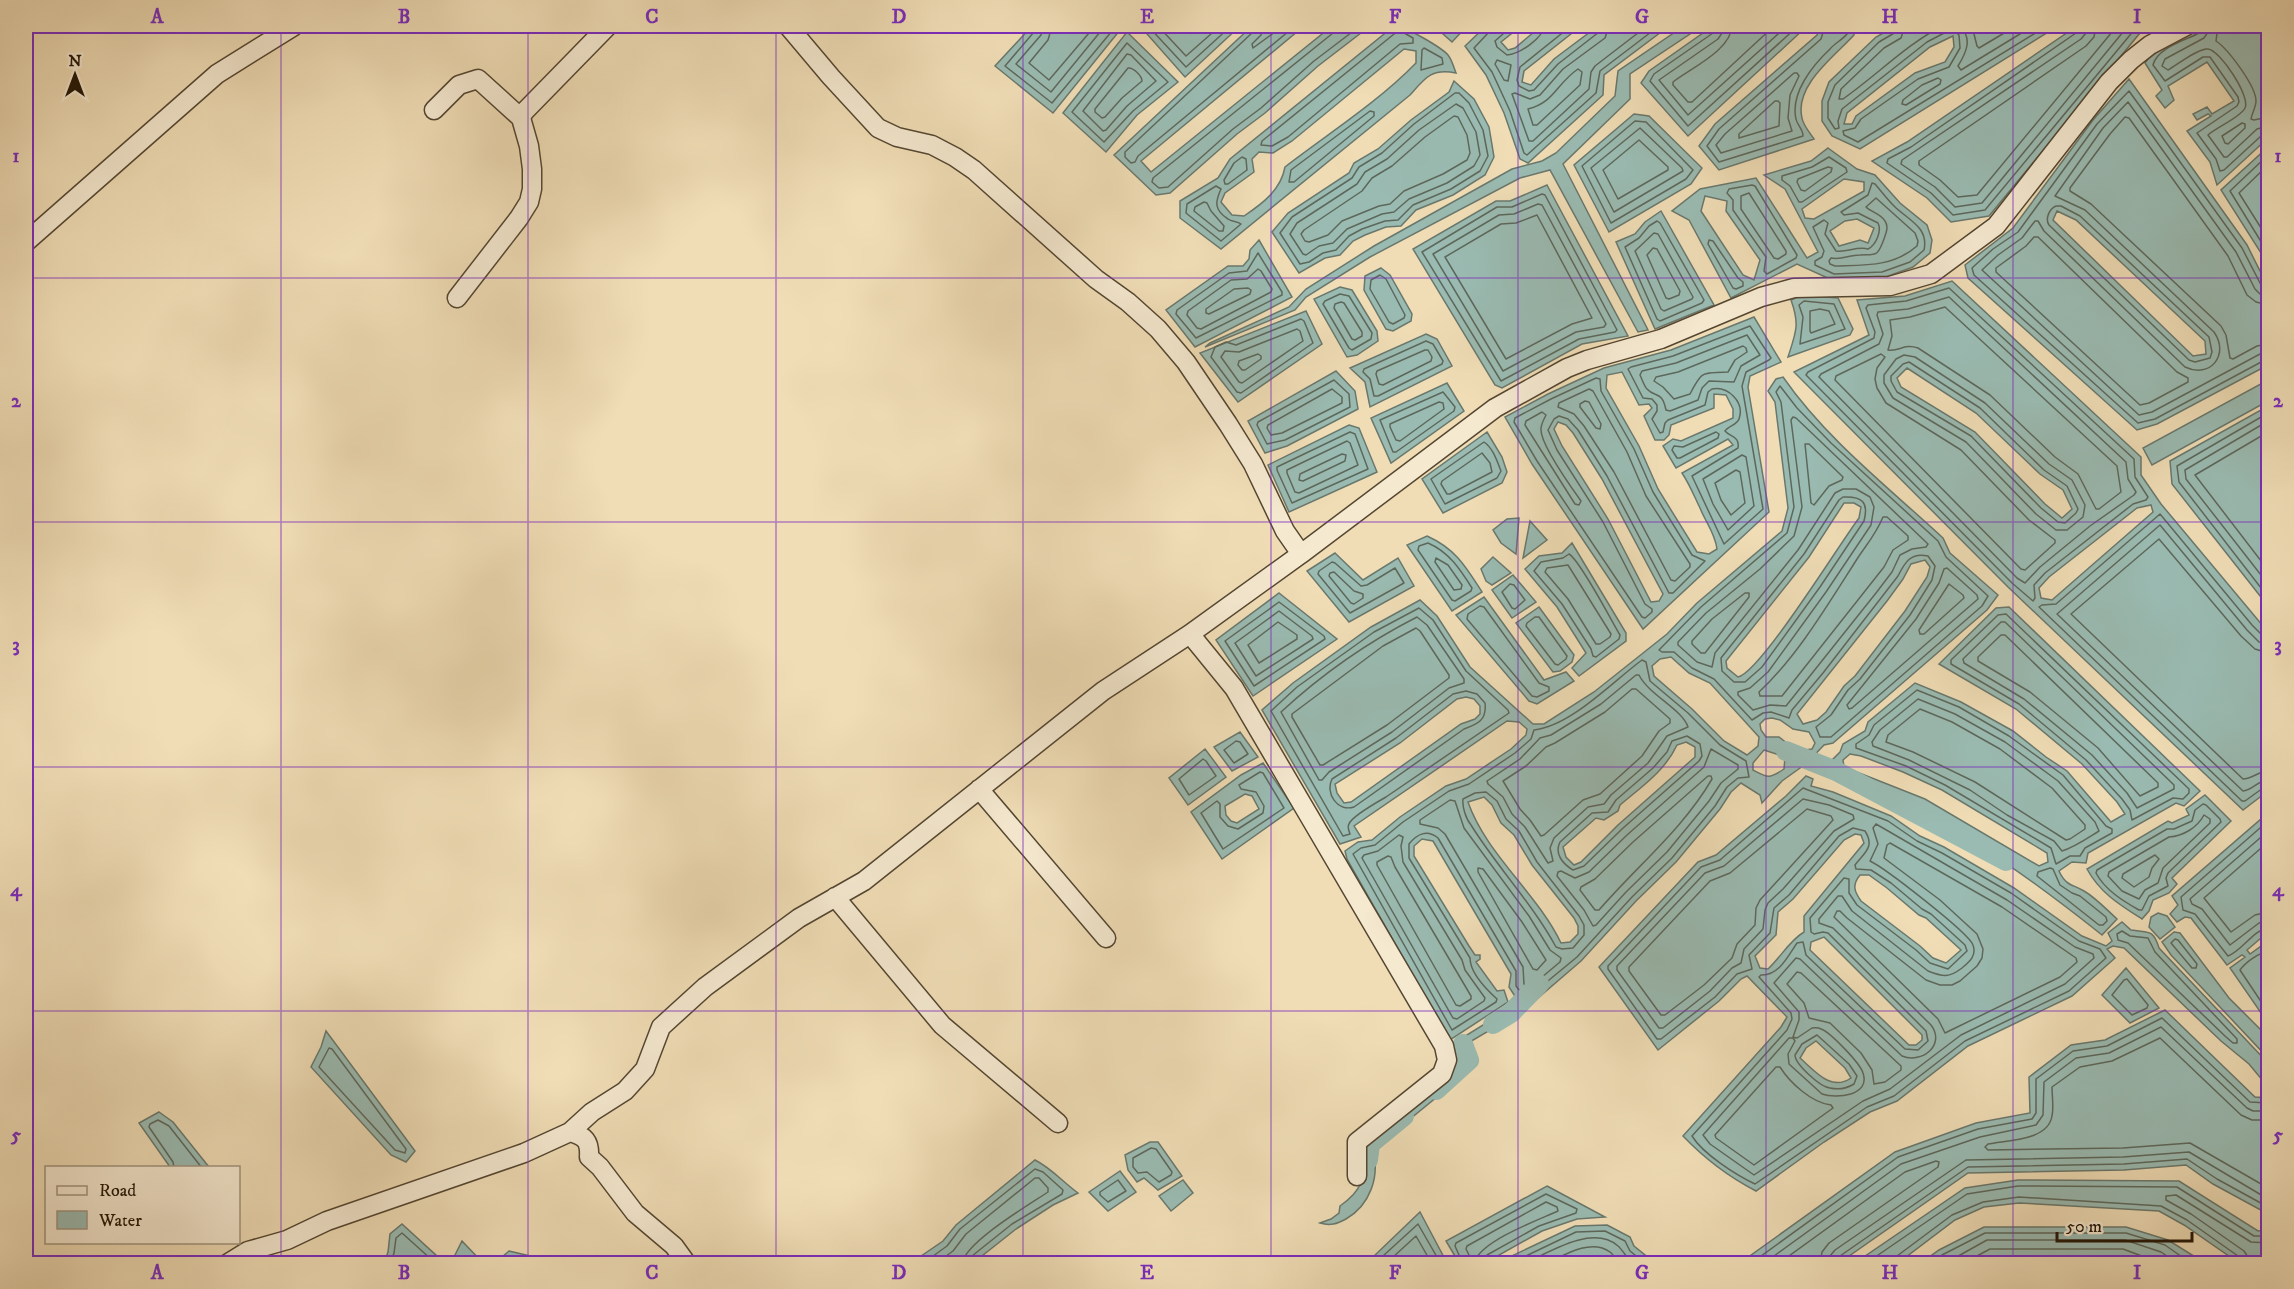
<svg xmlns="http://www.w3.org/2000/svg" width="2294" height="1289" font-family="'IM FELL DW Pica',serif">
	<rect width="100%" height="100%" fill="#f0ddb6"/>
	<filter id="stains"><feTurbulence type="fractalNoise" baseFrequency=".00333" numOctaves="4"/><feColorMatrix values="0 0 0 0 .2 0 0 0 0 .09 0 0 0 0 .02 0 0 0 .5 -.17"/></filter>
	<radialGradient id="worn" r=".72"><stop offset=".6" stop-color="#630" stop-opacity="0"/><stop offset="1" stop-color="#630" stop-opacity=".3"/></radialGradient>
	<path fill="#9abbb2" stroke="#69786d" stroke-width="1.5" fill-rule="evenodd" d="M1032,26H1116L1120,30L1053,113L995,66Z
		M1140,26H1240L1185,77Z
		M1252,26H1304L1141,161L1151,172L1332,26H1370L1318,66L1265,113L1237,134L1170,193L1156,195L1114,155Z
		M1394,26C1404,25 1442,48 1448,55C1452,60 1454,68 1456,73C1431,68 1425,78 1410,95L1221,249L1180,218V201L1218,178L1230,159ZM1404,49L1416,51V63C1377,103 1329,133 1285,167C1281,190 1262,204 1244,216L1232,215L1221,202L1225,193L1254,172L1252,159L1259,152L1273,153L1292,141Z
		M1434,26H1467L1452,42Z
		M1486,26H1521L1501,42L1508,50L1515,48L1541,26H1581L1524,71L1522,82L1531,85L1554,59L1598,26H1669L1604,75L1603,95L1528,163L1520,159L1504,113L1486,75L1465,46Z
		M1684,26H1702L1630,74V99L1563,164L1648,330L1638,332L1550,170L1520,178L1370,257L1306,297L1295,310L1205,347L1210,343L1289,307L1306,289L1374,246L1512,169L1542,161L1556,153L1615,96L1618,71Z
		M1713,26H1805V28L1688,136L1641,83L1649,71Z
		M1817,26H1855L1854,35C1836,55 1794,85 1802,118C1803,125 1810,133 1814,139L1719,170L1699,146L1715,124L1817,35L1820,27Z
		M1896,26H2058L1860,149L1832,136L1822,121V101L1829,82L1876,37ZM1953,36L1954,47L1945,62L1915,73L1856,116L1852,124H1844L1847,113L1930,47Z
		M2077,26H2158L2140,33L1989,216L1951,222L1927,198L1872,161L1907,142Z
		M2201,26H2267L2268,34V138L2217,185L2210,162L2187,131L2211,116L2208,114L2197,120L2193,114L2207,107L2212,114L2234,101L2207,62L2168,86L2174,100L2165,108L2156,96L2162,90L2145,63L2156,48Z
		M1127,32L1178,82L1137,115L1106,152L1063,113Z
		M2129,79L2247,245L2268,287V365L2157,424L2137,430L1968,278L1965,265L2013,228L2093,120ZM2057,211L2076,220L2205,341L2206,354L2193,356L2053,220Z
		M1454,81L1474,99L1489,127L1494,157L1485,175L1453,195L1416,210L1401,226L1386,227L1365,235L1353,241L1340,255L1325,258L1299,273L1272,232L1288,213L1349,173L1354,163L1378,149L1411,120L1449,92Z
		M1634,114L1649,116L1702,168L1691,184L1609,232L1574,165Z
		M2268,147V264L2221,190Z
		M1828,148L1857,169L1875,175L1900,203L1927,225L1932,240L1930,253L1913,267L1883,278L1832,280L1797,264L1731,298L1689,220L1672,211L1700,189L1756,178L1807,258L1818,252L1785,189L1764,175L1811,161ZM1844,179L1864,182V191L1814,219L1805,218L1802,209ZM1705,196L1727,201L1726,211L1760,260L1754,280L1743,275L1701,211ZM1857,219L1874,228L1868,243L1860,240L1839,246L1830,231L1845,221Z
		M1547,185L1628,336L1582,344L1502,388L1495,385L1413,249L1496,201H1510Z
		M1661,211L1714,305L1655,329L1616,242L1635,234L1645,222Z
		M1259,240L1292,297L1195,347L1166,310L1228,266H1243L1249,259L1250,250Z
		M1381,268L1390,275L1412,314L1411,321L1393,331L1386,329L1364,290L1365,276Z
		M1952,281L2141,457V475L2161,504L2268,632V791L2243,810L2008,587L1794,372L1869,335L1857,300L1905,296ZM1907,368L1976,413L2040,474L2063,490L2072,509L2062,518L2045,504L1975,432L1901,387L1897,378ZM2151,505L2153,512L2052,600L2041,598L2039,588L2049,577L2137,508Z
		M1340,287L1352,290L1377,331L1378,341L1357,355L1347,357L1314,299Z
		M1802,295L1838,298L1853,329L1850,335L1788,357C1796,332 1800,325 1791,300Z
		M1306,311L1322,344L1238,402L1200,353Z
		M1754,317L1781,362L1750,376L1748,387L1769,512L1643,629L1532,464L1505,417L1548,394L1604,368L1671,350ZM1622,372L1639,405L1649,404L1652,408L1644,416L1655,440H1664L1669,435L1671,425L1714,408V394L1726,395L1733,409V418L1681,441L1673,439L1663,446L1676,468L1728,439L1733,445L1682,473C1690,485 1694,496 1700,508C1706,523 1715,533 1717,549L1709,554L1697,552L1658,489L1639,446L1606,388L1607,375ZM1558,422L1566,425L1573,433L1602,479L1663,594L1659,601L1651,602L1608,519L1562,446L1554,429Z
		M1426,334L1437,339L1452,366L1370,407L1365,382L1350,368Z
		M1336,371L1355,391L1358,409L1287,446L1265,453L1248,421Z
		M1783,377C1826,439 1888,487 1943,538L1950,553L1998,595L1987,610L1833,743L1824,745L1807,763L1782,781L1762,803L1760,795L1741,783L1731,792L1720,809L1676,862L1636,901L1581,961L1524,1010L1509,987L1511,974L1433,841L1422,839L1414,846V856L1469,946L1475,955H1480V959L1476,962L1497,991L1504,990L1508,1002L1450,1040L1347,859L1345,851L1358,842L1372,840L1400,817L1446,786L1466,779L1511,749L1526,735L1527,729L1519,722L1507,721L1354,826L1361,837L1340,844L1262,710L1293,683L1371,627L1420,600L1437,616L1470,667L1533,724H1544L1594,692L1667,634L1697,603L1782,531L1788,508L1775,402L1768,391L1776,379ZM1844,503H1854L1861,507L1859,518C1840,543 1760,673 1738,677L1727,668L1726,661L1809,557ZM1925,560L1930,567L1927,577L1905,611L1855,676L1844,686L1826,712L1817,720L1803,724L1797,714L1887,601L1903,579L1911,564ZM1671,657L1689,673L1710,683L1759,737L1758,746L1747,755L1724,741L1692,709L1654,676L1652,666L1660,659ZM1466,697L1474,699L1480,706V714L1475,719L1461,724L1351,802L1344,803L1337,793L1335,784L1400,743L1457,699ZM1772,718L1780,720L1793,729L1809,732L1815,743L1812,749L1797,751L1779,737H1766L1761,730L1760,724L1765,719ZM1686,742L1695,747V757L1618,825L1581,862L1574,865L1566,857L1563,847L1596,818L1604,820L1618,811L1620,805C1641,787 1665,771 1677,745ZM1764,750L1785,757L1784,769C1769,779 1768,778 1753,770V763ZM1484,797L1492,805L1501,823L1514,835L1532,865L1574,918L1578,926V934L1570,942L1561,943C1537,893 1486,854 1468,802Z
		M2268,380V401L2152,465L2143,448Z
		M1447,383L1464,411L1391,463L1371,418Z
		M2268,406V606L2172,484L2170,461Z
		M1349,425L1359,428L1377,472L1289,512L1268,465Z
		M1487,432L1502,457L1507,472L1502,483L1443,513L1422,479Z
		M1519,518L1516,554L1501,543L1493,530L1507,519Z
		M1530,521L1547,540L1523,558Z
		M1427,536C1456,549 1466,567 1482,592L1452,611L1407,545Z
		M1572,543L1626,633V641L1579,676L1572,668L1586,653L1557,607L1525,569L1539,556L1562,553Z
		M1335,553L1363,580L1398,558L1414,586L1349,622L1307,571Z
		M1493,557L1511,573L1492,585L1486,581L1481,569Z
		M1513,575L1536,602L1512,618L1492,590Z
		M1279,593L1337,639L1253,696L1216,640Z
		M1484,597L1544,680L1566,672L1574,681L1537,704L1529,701L1456,615Z
		M1539,607L1574,655L1572,662L1560,671L1553,672L1516,623Z
		M2009,607L2200,791L2184,806L2176,803L2088,853L2086,863L2072,862L2059,871C2066,886 2072,884 2084,891C2096,898 2107,910 2117,919L2102,935C2044,889 1985,845 1919,812C1888,796 1853,786 1821,771L1840,752L1843,744L1865,731L1868,722L1915,683L1961,702L2013,731L2046,757L2067,771L2111,822L2125,814L2117,802L2082,764L2016,709L1939,664L1996,608ZM1850,754L1861,756L1903,772L1942,790L2047,853L2048,862L2039,866L1925,799L1844,767L1843,760Z
		M1240,732L1258,757L1232,771L1214,747Z
		M1205,749L1226,777L1188,805L1169,778Z
		M1263,763L1294,808L1222,859L1191,812L1241,775ZM1245,794L1252,796L1259,809L1237,823L1231,821L1226,815L1225,806Z
		M1806,776L1813,779L1811,786L1833,792L1891,816L1920,836L1944,847L2014,888L2082,936L2106,946L2112,941L2108,933L2122,922L2131,930C2148,933 2153,928 2159,948L2268,1063V1087L2249,1064L2221,1041L2124,948L2113,946L2107,949L2115,958L2072,996L1968,1046L1897,1101L1870,1112L1824,1142L1756,1191C1729,1177 1705,1159 1683,1136L1781,1027L1787,1017L1747,976L1741,979L1719,1001L1658,1050L1599,967L1698,862L1716,855L1786,796ZM1855,834L1861,835L1864,843L1804,916V932C1789,941 1781,957 1768,969L1760,968L1755,956L1776,935L1778,912L1793,899L1844,840ZM1860,875H1869L1887,888L1919,915L1926,918L1961,950L1946,963L1933,958L1920,946L1861,901C1854,891 1852,885 1860,875ZM1824,937L1922,1035V1040L1916,1045H1909L1810,950L1811,942ZM1816,1041L1845,1068L1851,1078C1831,1092 1815,1071 1800,1058L1806,1048Z
		M2205,795L2231,821L2172,878L2177,884L2169,893L2153,900L2149,911L2142,919C2120,905 2100,893 2087,869L2168,821L2172,823L2189,815L2186,809Z
		M2268,813V932L2247,950L2250,954L2264,944L2268,948V1023L2230,968L2245,957L2242,955L2227,965L2191,918L2185,917L2177,922L2170,914L2178,905L2172,896Z
		M2158,913L2167,916L2175,927L2160,939L2149,927L2151,917Z
		M2174,932L2180,933L2229,998L2268,1037V1058L2171,955L2162,942Z
		M2126,968L2159,1008L2130,1023L2102,995Z
		M1512,1007L1519,1013L1468,1043L1474,1054L1476,1065L1465,1072L1461,1065L1462,1056L1454,1043Z
		M2165,1010L2255,1097L2268,1098V1214L2213,1184L2186,1165L2124,1170L1968,1173L1839,1263H1740L1895,1152L1976,1123L2030,1113L2029,1077L2071,1045L2105,1040Z
		M326,1031L415,1151L406,1162L391,1155L311,1067L321,1047Z
		M1452,1067L1460,1078L1388,1137L1381,1128Z
		M159,1112L173,1122L209,1167H170L139,1123Z
		M1372,1133L1382,1143L1373,1150C1380,1177 1370,1205 1346,1219C1337,1224 1330,1226 1320,1223L1331,1219L1339,1213L1340,1206C1367,1187 1363,1177 1361,1145Z
		M1150,1142H1158L1182,1176L1158,1190L1144,1178L1137,1182L1128,1170L1125,1155Z
		M1035,1160C1051,1168 1063,1182 1078,1193L1053,1205L1016,1229L973,1263H911L943,1241L956,1225Z
		M1120,1171L1136,1192L1108,1211L1089,1192Z
		M1183,1180L1193,1193L1171,1211L1159,1196Z
		M2018,1180L2179,1181L2258,1231L2268,1230V1263H2239L2184,1225L2159,1211L2019,1203L1984,1207L1955,1220L1898,1263H1855L1965,1188Z
		M1547,1186L1605,1217L1577,1219L1542,1231L1485,1263H1459L1446,1241Z
		M1420,1212L1447,1263H1379L1374,1256Z
		M402,1224L438,1257L439,1263H384L388,1252L390,1234Z
		M1607,1225L1630,1237L1634,1246L1655,1263H1497L1575,1226Z
		M1984,1227H2126L2168,1240L2205,1263H1921L1939,1250Z
		M462,1241L483,1263H453L452,1261Z
		M509,1251L547,1260L549,1263H495Z"/>
	<g fill="none" stroke-linecap="round" stroke-linejoin="round">
		<path stroke="#5d685c" stroke-width="1.5" d="M1036,26L1034,32L1005,66L1052,103L1112,31L1113,26
			M1043,26L1041,35L1016,64L1051,92L1105,26
			M1052,26L1048,40L1029,63L1049,80L1095,26
			M1148,26L1186,67L1231,26
			M1158,26L1186,56L1220,26
			M1255,26L1253,32L1125,152V157L1131,163L1135,162L1138,156L1295,26
			M1263,26L1261,35L1252,44L1253,48L1283,26
			M1336,26L1333,33L1153,178L1152,182L1159,188L1168,187L1233,129L1261,108L1314,61L1360,26
			M1490,26L1489,32L1474,48L1492,72L1510,111L1524,153L1527,155L1596,93L1600,71L1659,26
			M1512,26L1495,41L1497,47L1507,55C1520,54 1543,38 1544,26
			M1571,26L1520,67L1517,80L1519,86L1529,91L1534,90L1558,64L1599,32L1601,26
			M1609,26L1605,38L1563,69L1540,95L1530,99L1515,93L1512,94L1529,141H1533L1589,89L1591,72L1595,66L1647,26
			M1716,26L1713,33L1654,74L1650,81L1688,126L1798,26
			M1723,26L1722,33L1718,39L1659,80L1688,115L1787,26
			M1732,26C1731,50 1691,68 1673,82V85L1688,102H1692L1774,26
			M1825,26L1821,39L1719,129L1707,146L1719,162L1803,136C1803,129 1797,125 1796,119C1790,93 1813,65 1830,49C1835,43 1842,40 1847,34L1849,26
			M1898,26L1896,32L1879,42L1835,85L1828,102V118L1835,129L1839,128L1838,121L1842,109L1927,42L1948,31L1953,30L1959,35L1960,48L1949,67L1918,79L1861,119L1855,128L1843,131L1844,135L1858,142L2047,26
			M1905,26L1901,38L1884,48L1841,89L1839,99H1843C1877,75 1906,45 1942,26
			M1960,26C1973,39 1966,53 1958,66L1961,70L2033,26
			M1972,26L1977,46L1979,48L2016,26
			M2079,26L2076,33L1911,147L1888,159L1887,163L1931,193L1953,215L1985,210L2135,29L2141,26
			M2087,26L2086,33L2081,39L1902,160L1901,164L1935,187L1955,207L1982,203L2128,26
			M2096,26L2094,37L2086,46L1919,161V165L1940,180L1958,197L1977,195L2117,26
			M2202,26L2199,33C2184,41 2157,48 2153,65L2165,81L2203,57H2210L2238,97L2239,102L2237,106L2197,133L2216,159L2220,171L2224,170L2261,136L2268,133
			M2209,26L2208,32L2204,38L2165,59L2162,66L2168,70C2177,65 2198,48 2208,49C2220,50 2251,97 2245,108C2241,117 2217,127 2208,135L2224,157H2227L2257,129L2268,126
			M2218,26L2216,41C2228,49 2256,86 2256,101C2256,107 2252,113 2251,119L2254,120L2268,117
			M1399,30L1413,38V43L1400,44L1288,137L1272,146L1261,145L1262,141Z
			M1127,43L1168,82L1133,111L1104,142L1072,112Z
			M1424,48L1442,58L1443,64L1421,70L1422,50Z
			M1127,54L1131,55L1156,81L1127,106L1106,130L1103,131L1083,111Z
			M1497,60L1511,65L1508,81L1504,80L1495,64Z
			M1128,68C1133,67 1142,76 1142,81L1122,98L1105,117L1102,118L1095,112V109Z
			M1578,69L1582,72L1580,85L1537,125H1533L1528,109C1555,102 1556,84 1578,69Z
			M1794,73H1797L1799,76L1790,95L1788,118L1792,131L1721,153L1716,145L1725,134Z
			M1938,78L1941,80L1940,84L1906,105L1902,104L1903,100L1922,85Z
			M1455,93H1459L1469,103L1483,130L1488,156L1480,171L1451,189L1413,205L1398,220L1385,221L1362,229L1349,236L1336,250L1323,253L1309,262L1300,264L1280,233L1292,217L1352,178L1359,167L1382,153L1414,124Z
			M1775,101H1778L1780,103L1779,126L1739,138V134Z
			M1456,104L1463,108L1476,132L1480,155L1474,166L1447,183L1409,199L1394,212L1382,214L1347,229L1333,243L1319,246L1306,255L1303,254L1290,234L1297,223L1357,184L1365,172L1387,159L1419,130Z
			M1370,111L1374,112V116L1294,182H1289L1291,170Z
			M1454,116L1458,117L1467,135L1470,153L1467,160L1443,174L1404,191L1390,204L1379,206L1342,221L1328,235L1309,242L1305,241L1301,234L1304,230L1362,191L1372,178L1392,166L1425,137Z
			M1635,121L1646,122L1693,170L1686,179L1611,223L1582,166Z
			M2242,123L2245,124V128L2228,144L2225,143L2222,136Z
			M1640,128L1682,168L1683,171L1614,212L1591,168Z
			M1639,140L1668,167V170L1618,199L1603,170Z
			M2268,155L2230,191L2268,253
			M1242,157L1246,159L1247,170L1228,184H1225L1224,180L1234,163Z
			M1829,157L1846,168L1847,172L1802,202H1799L1790,186L1782,180V176L1812,167Z
			M2268,165L2239,193L2268,239
			M1828,167L1832,168L1831,172L1805,191L1801,190L1797,182L1798,179Z
			M1872,183L1875,184C1881,191 1887,199 1894,206C1908,220 1929,227 1924,250L1910,262L1882,272L1834,274L1815,265V261L1822,257L1824,251L1813,227L1824,220L1828,223L1825,234L1836,251C1847,253 1856,246 1868,249C1876,245 1882,231 1878,223L1858,213L1844,215L1841,212L1868,195Z
			M1752,185L1755,186L1797,255L1796,258L1767,274L1764,271L1766,257L1733,210V200L1727,193L1729,189Z
			M1216,186L1221,189C1215,202 1214,210 1228,219C1232,222 1237,221 1241,224L1221,241L1186,213L1187,204Z
			M1749,193L1786,251V254L1778,259L1774,258L1741,209V196Z
			M1542,194L1545,195L1617,330L1615,332L1579,339L1501,381L1422,252L1497,207H1512Z
			M1876,198L1915,233L1918,241L1917,246C1893,267 1865,265 1835,266L1830,264L1829,261L1831,258C1842,260 1849,255 1860,255C1876,254 1877,258 1884,239C1886,233 1889,227 1885,221C1881,214 1871,212 1866,207Z
			M1204,202L1207,203L1211,211L1224,226L1223,231H1219L1194,211L1195,207Z
			M1538,204L1542,205L1606,324L1604,327L1576,332L1503,371L1433,254L1499,215L1514,214Z
			M2056,206H2061L2080,216L2209,337L2212,352L2210,358L2195,362L2189,360L2049,225C2045,219 2049,209 2056,206Z
			M1537,215L1592,318L1572,324L1506,359L1445,257L1501,224L1516,223Z
			M1657,221L1660,223L1704,300L1702,303L1660,321L1657,319L1625,247L1639,238L1649,226Z
			M1654,233L1658,234L1693,297L1692,299L1664,311L1661,309L1635,251Z
			M2034,237H2038L2177,372L2188,378V382L2149,403L2140,405L1996,272V268L2026,246Z
			M1709,240L1713,241L1738,278L1743,282V286L1736,289L1733,288L1708,244Z
			M1653,248L1657,249L1680,291L1679,295L1669,299L1666,298L1647,255Z
			M1258,253L1282,292V295L1196,338L1176,314L1177,310L1229,273L1247,271Z
			M1258,269L1261,271L1272,289L1271,292L1201,329L1197,328L1187,315L1188,311L1231,280L1247,279Z
			M1380,275L1386,279L1405,315L1404,318L1393,324L1389,322L1370,289L1371,280Z
			M1248,288L1251,290L1250,294L1209,314L1206,313V309L1234,289Z
			M1949,288L2134,459L2135,477L2148,497L2146,500L2133,504L2045,573L2034,585L2035,598L2033,601L2012,583L1806,375L1808,372L1874,338L1875,332L1866,308L1868,305L1906,301Z
			M2268,288L2261,285L2242,248L2129,91L2097,124L2018,232L1993,249L1972,268L1974,275L2138,423L2155,419L2263,361L2268,360
			M1340,294L1349,296L1372,333L1371,339L1352,350L1349,348L1323,304L1325,301Z
			M2268,296L2260,294L2255,289L2236,252L2128,102L2103,128L2055,196L2085,210L2214,332C2230,355 2210,379 2185,367L2044,231L2038,221H2035L2022,238L1998,255L1982,270L2139,415L2152,412L2260,354L2268,353
			M1949,297L2126,462L2128,479L2136,492L2134,495L2090,526L2040,567L2025,583L2017,578L1819,377L1821,374L1879,344L1883,334L1877,315L1878,312L1908,309Z
			M1804,301L1834,304L1845,329L1800,344L1803,317L1799,305Z
			M1341,302L1344,303L1362,332V336L1355,340L1352,339L1334,308L1335,304Z
			M2268,305L2256,302L2247,295L2228,256L2129,118L2125,117L2110,134L2070,188V191L2091,204L2221,326L2226,335L2230,358L2233,359L2257,346L2268,344
			M1945,307L2117,466L2121,492L2099,509H2096L2078,474L2055,457L1990,395L1918,348C1904,343 1899,352 1888,350L1892,336L1890,320L1910,317Z
			M1820,309L1829,311L1835,324L1811,333L1810,331V311Z
			M1301,319L1304,321L1313,343L1241,393L1237,392L1211,357L1215,347L1226,342L1236,345Z
			M1750,326L1771,358L1769,360L1746,372L1742,386L1763,509L1724,544L1692,476L1738,448C1740,436 1730,437 1725,431C1728,426 1737,425 1739,419C1745,402 1728,386 1712,389L1708,392L1705,405L1668,420L1665,423L1663,432L1660,433L1652,419L1657,411V405L1652,399L1643,398L1628,369L1631,367L1673,356Z
			M1297,329L1300,331L1303,341L1242,383L1239,382L1221,357L1225,351L1239,352Z
			M1747,335L1760,355L1741,366L1734,382L1709,381L1702,388L1698,400L1670,411L1666,410C1662,390 1655,398 1647,389C1644,386 1642,379 1640,375L1642,371L1676,363Z
			M1426,341L1433,344L1443,361L1442,364L1378,396H1374L1370,379L1363,372L1364,369Z
			M1743,346L1746,348L1747,352L1735,360L1728,372C1702,374 1703,369 1690,394L1674,399L1663,387L1654,381L1656,377L1678,372Z
			M1425,350H1428L1432,357L1431,361L1383,385L1379,384L1376,374L1377,371Z
			M1258,354L1261,356V359L1245,370H1242L1238,365L1239,361Z
			M1881,354L1885,357L1877,368L1875,379L1877,388L1886,403L1961,450L2029,520L2055,540V543L2025,570L2021,569L1835,380L1836,376Z
			M1904,355L1915,357L1985,403L2049,464L2072,480L2085,505L2083,517L2067,530H2056L2036,514L1966,442L1893,398L1884,383V375L1896,359Z
			M1909,362L1980,408L2044,470L2067,486L2078,509L2076,513L2065,523L2058,522L2041,508L1971,436L1897,392L1891,381V376L1903,364Z
			M1596,378L1600,379L1601,391L1634,449L1653,492L1692,555L1705,561L1673,593H1669L1607,476L1578,430L1568,419L1559,416L1554,419L1548,430L1557,450L1603,522L1645,604L1652,609V612L1645,618L1642,617L1537,461L1514,422L1515,418L1551,399Z
			M1334,380L1349,394L1350,407L1285,440L1267,444L1257,425L1258,422Z
			M1780,386L1797,408L1831,443L1938,541L1946,557L1988,596L1982,606L1831,737H1820L1816,727L1831,715L1848,690L1860,679L1910,615L1932,580L1935,566L1928,556C1911,552 1905,562 1898,576L1823,673L1792,710L1789,718L1771,712L1763,713L1752,720L1714,679L1692,668L1674,652H1662L1659,650L1701,607L1787,533L1794,507L1781,402L1776,392Z
			M1332,389L1342,397V403L1282,433L1271,435L1267,428L1268,425Z
			M1589,389L1593,391L1627,452L1646,496L1690,564V567L1675,581L1671,580L1614,472L1584,426L1574,414L1558,407L1559,403Z
			M1443,392L1455,407L1454,411L1396,452H1393L1380,420Z
			M1585,401L1589,402L1601,424L1600,429L1596,428L1580,407V404Z
			M1439,402L1443,403L1444,409L1400,441L1396,440L1390,427V424Z
			M1542,412L1546,415C1544,419 1541,424 1541,429C1540,444 1571,487 1581,501L1579,505L1575,504L1525,425L1526,421Z
			M2268,413L2177,466L2179,482L2268,597
			M1793,417L1796,418L1928,544L1926,547L1912,549L1900,555L1892,572L1876,593L1786,706L1770,705L1753,710L1738,695V692L1750,688L1768,672L1826,592L1871,525L1874,507L1870,497L1856,489H1843L1835,493L1798,550L1715,653L1712,667L1697,662L1678,645V642L1706,613L1760,569L1794,536L1802,507L1791,420Z
			M2268,421L2185,470L2186,479L2268,584
			M1350,432L1355,434L1368,469L1292,503L1277,470V467Z
			M1716,432L1719,434L1718,438L1680,458H1677L1672,450L1674,446L1683,447Z
			M2268,432L2195,475L2268,570
			M1347,441L1350,443L1358,465L1299,493L1295,492L1287,473V470Z
			M1484,442C1493,448 1497,461 1501,471L1497,478L1445,504L1431,479Z
			M1805,444H1809L1843,477L1842,480L1829,486L1814,505L1811,503Z
			M1482,453L1490,463L1492,472L1450,494H1447L1441,484L1442,481Z
			M1342,454L1346,455L1345,461L1303,481L1299,480L1300,474Z
			M1742,455L1746,457L1754,506L1728,530L1713,504L1703,479Z
			M1736,470L1740,472L1745,503L1731,515L1721,500L1715,483Z
			M1843,497C1862,496 1869,502 1864,521L1820,587L1762,667L1745,682H1734L1722,671L1721,658L1804,554L1839,500Z
			M1883,517H1887L1908,536V540L1893,550L1884,567L1782,696H1760L1759,692C1798,656 1830,601 1859,556C1868,543 1877,532 1883,517Z
			M1428,543C1449,552 1460,569 1472,588L1471,591L1455,601L1452,600L1418,550L1419,546Z
			M1569,554C1580,560 1611,620 1620,635L1619,639L1596,657L1593,656L1591,649L1562,604L1534,571L1541,562L1563,558Z
			M1436,558L1448,565L1462,585L1461,589L1454,590L1435,562Z
			M1332,562L1335,563L1361,586L1367,585L1395,568L1404,583L1350,613L1318,574L1319,571Z
			M1568,565L1611,634L1610,637L1600,644H1596L1568,599L1545,572L1547,568Z
			M1944,569L1947,568L1977,595L1978,599L1852,708L1849,709L1847,705L1916,619L1939,583Z
			M1334,572L1354,591L1363,594V598L1354,604L1351,603L1329,576L1330,573Z
			M1510,584L1514,585L1525,600L1515,609L1512,608L1502,592Z
			M1949,584L1963,595L1964,598L1924,634H1920L1919,630Z
			M1745,593H1749V597L1705,653H1701L1692,644V641L1712,619Z
			M1279,602L1324,636L1325,639L1254,686L1225,641Z
			M1480,606L1484,607L1539,683L1549,687V691L1537,697L1532,696L1467,619L1468,614Z
			M1419,608L1433,620L1466,671L1508,710L1509,713L1386,797C1379,801 1351,817 1349,824C1347,827 1349,831 1350,834L1343,836L1271,711L1297,687L1374,632Z
			M1279,611L1312,636L1313,639L1256,676L1235,643Z
			M2006,614L2189,789V793L2183,799L2173,798L2132,820L2130,810L2122,799L2086,760L2019,704L1951,664V660L1998,615Z
			M1417,617L1427,625L1464,679V683L1449,688L1392,732L1329,772L1322,780H1319L1281,712C1321,675 1368,642 1417,617Z
			M1535,617H1539L1567,656L1566,659L1558,665L1555,664L1526,626L1527,623Z
			M1278,622L1297,635V639L1259,663L1248,645Z
			M2001,622H2005L2174,785V789L2137,808L2127,793L2092,755L2024,699L1964,663L1963,659Z
			M1416,628L1420,631L1449,675V678L1387,725L1323,765H1320L1292,717V714L1383,646Z
			M2001,635H2005L2158,783V787L2140,796L2098,748L2030,692L1978,661V657Z
			M2268,636L2262,635L2252,625L2160,514L2056,604L2042,605L2039,607L2242,801H2245L2263,788L2268,787
			M2268,644L2259,642L2247,630L2160,525L2057,614L2243,791C2252,791 2258,780 2268,780
			M2268,653L2255,649L2241,636L2159,539L2071,614L2243,779C2252,779 2259,771 2268,771
			M1642,660L1646,662L1650,681L1688,713L1720,745L1746,761L1749,777L1738,778L1727,787L1715,806L1672,858L1632,897L1577,957L1526,999L1516,986V971L1438,838C1427,829 1417,834 1409,844V858L1470,958C1470,973 1487,990 1497,999L1496,1002L1452,1030L1353,854L1361,848L1375,845L1403,822L1449,791L1469,784L1515,753L1531,739L1534,730C1571,726 1612,682 1642,660Z
			M1639,675C1649,695 1682,709 1688,727L1667,736L1648,763L1611,795L1604,804L1588,807L1554,838L1550,848L1553,861L1548,863L1525,827L1512,814L1503,797L1488,784L1487,781L1520,759L1540,738L1551,735L1601,704L1636,675Z
			M1632,689H1636L1670,719V723L1659,731L1642,756L1600,794L1583,800L1544,835L1541,836L1530,820L1520,809L1503,781L1526,766L1546,747L1555,743L1605,712Z
			M1917,690L1959,707L2009,736L2063,775L2106,826L2112,829V833L2085,848L2080,856H2070L2056,864L2051,848L1945,785L1906,766L1856,748V744L1869,735L1874,725Z
			M1466,691L1477,694L1485,703C1487,720 1478,724 1464,729L1354,807C1337,812 1325,793 1332,779L1396,738L1453,694Z
			M1918,699L1955,714L2005,742L2058,781L2095,822L2099,831C2086,839 2075,847 2062,851L2054,841L2007,815L1970,790L1909,760L1873,746L1872,742L1880,730Z
			M1920,709L1952,722L2000,749L2052,788L2085,825V829L2070,839L2066,840L1975,782L1913,752L1886,742L1888,735Z
			M1687,736L1700,744L1702,756L1699,761L1622,829L1584,866L1573,870C1563,864 1554,854 1560,842L1592,813L1608,812L1616,800L1653,768L1667,752L1672,741Z
			M1236,741L1240,742L1248,754L1234,763L1224,750Z
			M1711,749L1738,765V769L1721,783L1709,801L1667,852L1626,892L1596,925L1593,926L1584,910L1557,876L1558,872L1561,871L1575,878L1589,872L1627,835L1704,767Z
			M1203,759L1206,761L1216,776L1189,795L1179,779Z
			M1260,772L1263,773L1284,808L1223,849L1201,813L1217,801L1220,804V817L1228,826L1238,829L1263,813L1264,806L1256,792L1241,789L1239,785Z
			M1708,776H1711L1712,779C1683,829 1637,866 1599,910H1595L1580,890L1581,887L1595,879L1633,842Z
			M1803,788L1888,821L1917,841L1942,853L2011,893L2079,941L2100,949L2106,958L2069,991L1965,1041L1894,1096L1867,1107L1755,1184C1736,1175 1703,1154 1692,1136L1787,1030L1792,1019L1791,1013L1759,977L1761,975C1779,976 1788,956 1797,943L1803,942L1806,955L1905,1049L1918,1050L1928,1041L1926,1031L1828,933L1823,932L1814,934L1811,932L1810,918L1844,878L1849,879V893L1857,905L1916,950L1930,963L1948,969L1967,951L1965,945L1931,914L1922,909L1891,883L1871,870L1856,869L1855,865C1865,852 1875,847 1865,831L1853,828L1839,836L1789,895L1774,908L1770,933L1749,955L1752,969L1737,974L1715,997L1661,1039H1657L1608,969V966L1701,867L1720,860Z
			M1486,792L1497,801L1506,819L1519,831L1537,862L1579,916L1584,925V935L1573,948L1562,949L1556,947C1532,903 1497,867 1471,825C1466,819 1462,807 1463,799L1475,793Z
			M1803,799L1829,805L1853,815L1854,819L1834,831L1783,889L1768,903L1765,910L1763,929L1744,949L1741,963L1732,968L1710,991L1663,1028H1659L1617,970V966L1705,873L1724,866Z
			M1450,800L1455,801L1464,828L1529,916L1550,950L1561,958L1560,962L1529,988L1524,984L1523,967L1445,834L1438,828L1420,824V820Z
			M2203,804L2206,805L2220,819L2221,822L2168,873L2166,878L2168,886L2149,896L2142,910H2139C2123,901 2105,890 2096,873L2097,870L2167,829H2174L2192,821L2195,810Z
			M1807,809L1831,816L1833,820L1760,900L1756,908L1755,925L1737,944L1732,958L1704,985L1665,1015H1661L1629,971V967L1710,881L1730,873Z
			M2204,815L2210,819V823L2163,868L2158,883L2145,890L2139,899L2122,891L2108,876L2109,872L2169,837C2183,836 2197,828 2204,815Z
			M2268,821L2181,897L2183,910L2195,914L2228,956C2243,950 2253,930 2268,928
			M1876,824L2007,900L2075,947L2093,954L2094,958L2065,984L1961,1035L1890,1089L1863,1101L1754,1175L1710,1144L1703,1135L1789,1038H1793L1795,1041L1788,1054L1789,1064L1822,1094C1836,1099 1871,1096 1863,1073C1860,1063 1830,1032 1821,1029C1817,1027 1816,1028 1812,1028L1797,1038L1793,1037L1799,1020V1012L1774,983L1796,958L1800,959L1902,1056C1922,1064 1946,1045 1931,1025L1833,928L1819,923V919L1838,896H1842L1852,911L1928,971C1943,977 1949,978 1962,968C1969,962 1977,956 1973,945C1969,933 1885,868 1870,861L1878,844L1873,828Z
			M2268,831L2190,899L2192,904L2202,909L2230,945L2259,923L2268,921
			M1399,835L1403,837L1401,846L1403,862L1462,960L1465,970L1485,998L1484,1001L1457,1019L1453,1018L1362,858L1364,855L1378,851Z
			M2268,842L2204,898L2231,932L2255,915L2268,912
			M1890,843L2002,907L2076,958L2077,962L2060,977L1945,1033L1938,1019L1834,917L1837,911H1840L1847,918L1926,980L1940,985H1952L1960,981L1977,966L1982,958L1983,949L1977,934L1940,900L1884,858L1887,845Z
			M2155,855L2159,859L2152,868L2149,877L2134,887L2122,878L2123,874Z
			M1388,856L1391,857L1395,867L1471,996V999L1460,1006L1456,1005L1377,865V862Z
			M1478,868L1483,869L1522,922L1546,960L1537,970L1533,969L1478,872Z
			M2050,868L2053,869L2060,885L2072,893L2080,896L2106,917L2107,921L2103,925H2099L2037,876L2038,872Z
			M2122,931L2130,936L2148,938L2155,952L2237,1039V1043H2233L2225,1036L2128,943L2118,940L2117,934Z
			M2175,939L2178,940L2197,964L2196,968H2192L2171,943Z
			M2268,952C2259,952 2245,963 2240,970L2268,1012
			M1797,972L1801,973L1901,1066V1070L1885,1082L1874,1084L1872,1070L1861,1053L1830,1023L1809,1018L1804,1003L1787,984Z
			M2127,979L2148,1005L2147,1008L2132,1015L2112,995L2124,980Z
			M1817,1035L1849,1064L1857,1076L1854,1084C1846,1089 1839,1090 1830,1088C1820,1087 1795,1064 1795,1055L1802,1044Z
			M329,1048L332,1049L406,1149L405,1153L395,1150L319,1067Z
			M1776,1067H1780C1790,1083 1812,1103 1831,1105L1833,1108L1754,1165L1716,1138L1715,1135Z
			M2268,1120H2252L2241,1115L2160,1038L2112,1061L2080,1067L2052,1087C2052,1097 2054,1107 2052,1116C2048,1141 2007,1140 1988,1144L1985,1147L1988,1150L2123,1148L2190,1143L2268,1188
			M1151,1148L1156,1149L1172,1172L1171,1175L1159,1182L1147,1172L1138,1173L1133,1167V1158Z
			M174,1168L173,1162L149,1127L150,1124L158,1120L169,1126L202,1168
			M1118,1180L1126,1191L1108,1202L1100,1195V1192Z
			M1546,1202L1557,1207L1558,1211C1536,1221 1486,1239 1475,1260L1471,1259L1466,1249L1467,1246Z
			M390,1264L394,1253L396,1238L402,1233L432,1260L433,1264
			M922,1264L947,1246L960,1229L1035,1169L1043,1172L1063,1190L1062,1194L1012,1224L972,1256L970,1264
			M935,1264L953,1251L966,1234L1035,1178H1039L1048,1188V1192C1030,1204 964,1243 962,1264
			M1383,1264V1256L1418,1224L1441,1264
			M1391,1264L1392,1258L1416,1236L1432,1264
			M1463,1264L1455,1246L1456,1243L1546,1194L1577,1209L1576,1213L1539,1226L1487,1255L1483,1264
			M1509,1264L1576,1232L1605,1231L1625,1241L1630,1251L1646,1264
			M1524,1264C1549,1252 1593,1224 1618,1246C1623,1250 1626,1258 1634,1264
			M1546,1264C1564,1255 1591,1238 1610,1252C1614,1255 1616,1260 1619,1264
			M1750,1264L1898,1157L1978,1129L2032,1119L2036,1113V1079L2073,1051L2107,1046L2162,1018L2250,1102L2268,1103
			M1763,1264L1901,1164L1980,1137L2036,1125L2043,1115L2044,1082L2076,1058L2109,1053L2161,1027L2247,1108L2253,1111H2268
			M1778,1264L1905,1172L1936,1161L1939,1162L1938,1167L1829,1243L1822,1252L1820,1264
			M1829,1264L1830,1256L1835,1250L1966,1160L2123,1157L2189,1152L2268,1199
			M1837,1264L1840,1256L1968,1167L2124,1164L2187,1159L2217,1179L2268,1207
			M1865,1264L1967,1194L2018,1186L2177,1187L2254,1236H2268
			M1895,1264L1897,1256L1952,1215L1983,1202L2019,1197L2161,1206L2187,1220L2238,1256L2241,1264
			M1931,1264L1942,1255L1985,1233H2126L2165,1245L2192,1264
			M1944,1264L1987,1240H2125L2161,1252L2179,1264
			M1962,1264L1990,1249H2123L2163,1264
			M2249,1264L2248,1257L2244,1251L2191,1214L2166,1200V1196L2176,1195L2251,1242L2268,1243"/>
		<path stroke="#9abbb2" stroke-width="20" d="M1786,751L1836,771L2006,861
			M1493,1024L1511,1013L1539,984
			M1436,1090L1469,1060L1463,1044
			M1368,1160L1370,1144L1404,1116"/>
		<g stroke="#544631" stroke-width="21">
			<path id="street" d="M788,26L831,77L878,128L897,137L932,145L955,157L974,170L1096,279L1128,302L1158,329L1186,362L1228,424L1253,464L1285,531L1301,554L1495,408L1567,368L1587,360L1661,339L1761,297L1794,288L1890,286L1931,274L1996,226L2109,82L2131,60L2150,45L2186,26
				M434,110L459,85L478,79L521,118
				M26,242L217,74L294,26
				M457,298L519,218L529,202L532,189V169L529,146L521,118L524,112L608,26
				M1190,634L1234,688L1444,1046L1447,1060L1442,1074L1357,1142V1176
				M979,789L1106,938
				M835,897L942,1025L1058,1123
				M570,1132C585,1136 590,1141 589,1157L600,1167L635,1213L674,1246L687,1264
				M227,1264L248,1251L287,1240L327,1221L524,1153L570,1132L592,1112L625,1091L645,1069L661,1027L705,987L799,918L864,881L1103,691L1190,634L1301,554"/>
		</g>
		<use href="#street" stroke="#f5e9d0" stroke-width="18"/>
	</g>
	<path fill="none" stroke="#7b2cbf" stroke-width="1.5" stroke-opacity="0.55" d="M281,26V1264M528,26V1264M776,26V1264M1023,26V1264M1271,26V1264M1518,26V1264M1766,26V1264M2013,26V1264M26,278H2268M26,522H2268M26,767H2268M26,1011H2268"/>
	<rect width="2294" height="1289" fill="none" stroke="#f0ddb6" stroke-width="66"/>
	<rect x="45" y="1166" width="195" height="78" fill="#f5e9d0" stroke="#a0947f" stroke-width="1.5"/>
	<rect x="57" y="1186" width="30" height="9" fill="#f5e9d0" stroke="#a0947f" stroke-width="1.5"/>
	<text x="99" y="1196" font-size="18" fill="#201405">Road</text>
	<rect x="57" y="1211" width="30" height="18" fill="#9abbb2" stroke="#a0947f" stroke-width="1.5"/>
	<text x="99" y="1226" font-size="18" fill="#201405">Water</text>
	<g transform="translate(75 75)" stroke="#f5e9d0" stroke-width="4.5" paint-order="stroke">
	<path d="M0-4.5L10 22L0 15L-10 22Z" fill="#201405"/>
	<text y="-9" font-size="16" font-weight="bold" text-anchor="middle" fill="#201405">N</text>
	</g>
	<path d="M2057 1232v9h135v-9" fill="none" stroke="#201405" stroke-width="3"/>
	<text x="2066" y="1232" font-size="18" fill="#201405" stroke="#f5e9d0" stroke-width="4.5" paint-order="stroke">50 m</text>
	<rect x="33" y="33" width="2228" height="1223" fill="none" stroke="#7b2cbf" stroke-width="2"/>
	<g font-size="20" text-anchor="middle" font-weight="bold" fill="#7b2cbf">
		<text x="157" y="23">A</text>
		<text x="404" y="23">B</text>
		<text x="652" y="23">C</text>
		<text x="899" y="23">D</text>
		<text x="1147" y="23">E</text>
		<text x="1395" y="23">F</text>
		<text x="1642" y="23">G</text>
		<text x="1890" y="23">H</text>
		<text x="2137" y="23">I</text>
		<text x="16" y="162">1</text>
		<text x="2278" y="162">1</text>
		<text x="16" y="407">2</text>
		<text x="2278" y="407">2</text>
		<text x="16" y="651">3</text>
		<text x="2278" y="651">3</text>
		<text x="16" y="896">4</text>
		<text x="2278" y="896">4</text>
		<text x="16" y="1141">5</text>
		<text x="2278" y="1141">5</text>
		<text x="157" y="1279">A</text>
		<text x="404" y="1279">B</text>
		<text x="652" y="1279">C</text>
		<text x="899" y="1279">D</text>
		<text x="1147" y="1279">E</text>
		<text x="1395" y="1279">F</text>
		<text x="1642" y="1279">G</text>
		<text x="1890" y="1279">H</text>
		<text x="2137" y="1279">I</text>
	</g>
	<rect width="100%" height="100%" filter="url(#stains)"/>
	<rect width="100%" height="100%" fill="url(#worn)"/>
</svg>
